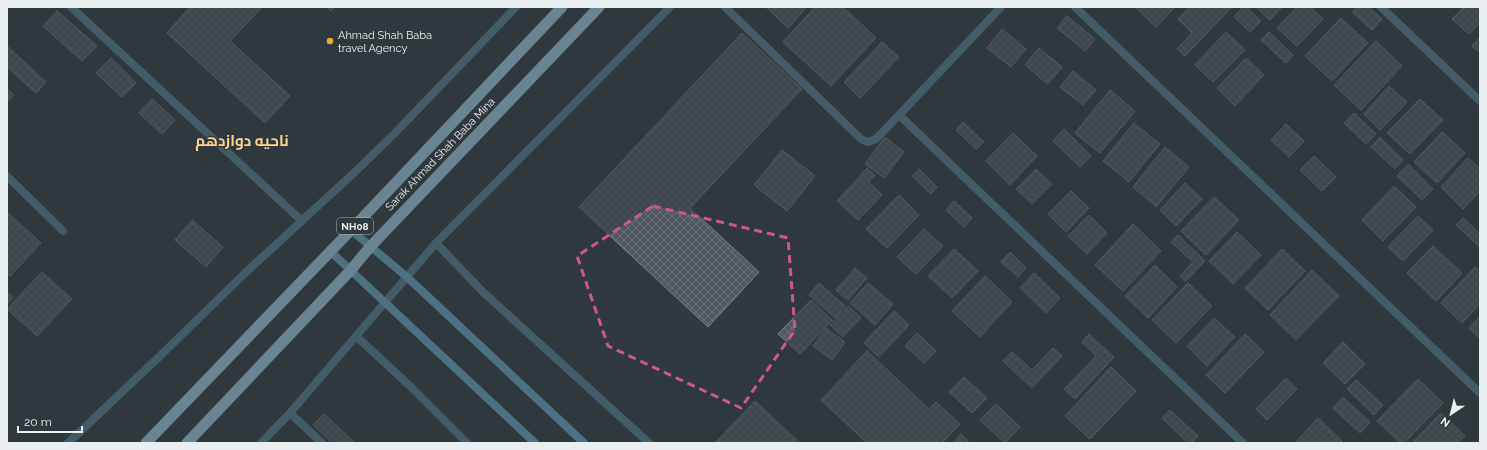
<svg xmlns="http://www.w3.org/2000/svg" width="1487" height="450" font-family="Raleway,Cairo,sans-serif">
	<defs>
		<pattern id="building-cross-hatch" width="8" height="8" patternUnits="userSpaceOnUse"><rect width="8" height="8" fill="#50595d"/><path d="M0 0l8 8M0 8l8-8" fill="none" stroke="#697175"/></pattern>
	</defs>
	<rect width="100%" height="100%" fill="#30393d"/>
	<path fill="url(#building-cross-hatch)" stroke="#798388" d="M190,7H262L230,41L290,96L265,123L167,33Z
		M327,7H335L331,11Z
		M766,7H807L788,28Z
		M815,7H843L876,38L831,86L783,42Z
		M1137,7H1175L1156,27L1136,8Z
		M1189,7L1231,8L1185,56L1177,49L1192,33L1178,19Z
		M1243,7H1246L1261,21L1250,32L1234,17Z
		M1256,7H1282L1270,20Z
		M1297,7H1310L1323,19L1297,46L1277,28Z
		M1357,7H1369L1382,19L1372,30L1352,12Z
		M1464,7H1480V23L1469,34L1452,19Z
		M57,11L97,46L82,61L43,26Z
		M1067,16L1095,39L1085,51L1057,28Z
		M1341,18L1368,43L1332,81L1305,56Z
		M1002,29L1026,49L1011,67L987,48Z
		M1226,32L1245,50L1213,82L1195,65Z
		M1269,32L1293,55L1286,63L1261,40Z
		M742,33L802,89L690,208L759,272L708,327L579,207Z
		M1480,37V53L1472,46Z
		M1376,41L1402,66L1361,110L1334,85Z
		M882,42L899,57L860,98L844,82Z
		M7,46L46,82L36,93L7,67Z
		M1039,48L1062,67L1048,84L1025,65Z
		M111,58L136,83L122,97L96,73Z
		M1246,58L1264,75L1235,106L1217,88Z
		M1073,71L1096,90L1083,105L1060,87Z
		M1389,86L1407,102L1380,130L1364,114Z
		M7,89L14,95L7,102Z
		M1110,90L1135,111L1100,153L1075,133Z
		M152,99L175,120L162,134L139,113Z
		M1420,99L1443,120L1410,154L1387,133Z
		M1354,113L1376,134L1366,144L1344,123Z
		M963,122L984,142L976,149L956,130Z
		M1134,123L1160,144L1129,182L1103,161Z
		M1286,124L1304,141L1289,157L1271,140Z
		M1064,129L1091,156L1080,167L1053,141Z
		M1442,132L1465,153L1437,183L1414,162Z
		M1013,133L1037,156L1010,185L986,161Z
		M885,137L904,152L884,178L865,164Z
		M1380,137L1403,160L1395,169L1371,147Z
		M1165,147L1189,167L1156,207L1133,187Z
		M782,150L815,176L787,211L754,185Z
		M1314,156L1336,177L1322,191L1300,170Z
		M1468,158L1480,169V191L1463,209L1441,187Z
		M1408,164L1433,189L1422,200L1397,176Z
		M867,168L875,175L869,182L882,195L858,220L837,201Z
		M919,169L937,187L931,194L912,176Z
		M1036,169L1052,184L1032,204L1016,189Z
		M1185,183L1202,199L1176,226L1160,210Z
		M1394,186L1416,207L1383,241L1362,220Z
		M1071,191L1089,208L1066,232L1048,214Z
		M899,195L919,215L887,248L866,229Z
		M1214,197L1239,220L1206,255L1181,231Z
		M954,201L972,218L964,227L946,210Z
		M7,212L41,243L10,276L7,274Z
		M1089,215L1107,233L1087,254L1068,236Z
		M1418,216L1433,230L1403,261L1388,247Z
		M1463,218L1480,234V247L1456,225Z
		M192,220L223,247L206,267L175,240Z
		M1133,224L1161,251L1123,291L1095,265Z
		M924,229L943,246L916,274L897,257Z
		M1237,232L1261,255L1233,284L1209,261Z
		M1178,235L1205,261L1186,281L1180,276L1193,262L1171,242Z
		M1433,246L1462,273L1436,301L1407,273Z
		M954,249L978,271L952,298L928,276Z
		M1282,249L1305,271L1268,310L1245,288Z
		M1010,252L1026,268L1018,277L1001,262Z
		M1155,265L1177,287L1148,318L1125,296Z
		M1475,267L1480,271V304L1462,323L1441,303Z
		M855,268L867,278L848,300L836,290Z
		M1312,270L1339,296L1296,340L1270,315Z
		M42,272L72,299L37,336L7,309Z
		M1034,273L1060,298L1046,313L1020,288Z
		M985,276L1012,302L980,337L952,311Z
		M819,283L845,306L835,318L809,295Z
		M868,283L893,304L875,325L850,303Z
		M1188,283L1212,306L1176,343L1152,320Z
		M7,292L13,297L7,304Z
		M811,300L832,320L800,354L778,334Z
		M848,306L861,318L843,337L830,325Z
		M894,311L909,325L879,357L864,343Z
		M1480,316V339L1469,328Z
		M1214,318L1235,337L1207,366L1187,346Z
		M826,328L845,342L832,360L813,346Z
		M917,333L936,351L924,363L905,346Z
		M1089,334L1114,357L1075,399L1064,389L1096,356L1082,342Z
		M1245,334L1264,352L1225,393L1206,375Z
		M1343,342L1365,364L1345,384L1323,363Z
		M1053,348L1062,356L1032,388L1003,361L1012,352L1032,370Z
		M867,351L929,409L936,402L960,424L942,443H867L821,400Z
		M1111,367L1136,391L1090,439L1065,416Z
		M964,377L987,398L972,413L949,392Z
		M1286,378L1297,389L1267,420L1256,409Z
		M1418,379L1443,403L1404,443H1400L1377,421Z
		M1356,380L1383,405L1374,415L1347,389Z
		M1343,397L1370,422L1360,433L1333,408Z
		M755,401L800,443L716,442Z
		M996,404L1020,427L1005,443L980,420Z
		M1170,410L1198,436L1192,443H1188L1162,418Z
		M1441,413L1465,436L1458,443H1412Z
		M324,414L355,443H332L313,425Z
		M1318,418L1342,441L1340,443H1295Z
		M961,434L970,443H953Z"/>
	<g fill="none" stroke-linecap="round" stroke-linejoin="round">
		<path stroke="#5c899d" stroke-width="8" d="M7,176L63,231"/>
		<path stroke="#5c899d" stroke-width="8" d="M71,7L302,221
			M725,7L861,139L868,142L876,139L899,115L1243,443
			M1075,7L1480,393
			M1381,7L1480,101
			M899,115L1001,7
			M436,243L483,292L649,443
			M356,336L410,386L467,443
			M290,413L322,443
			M68,443L160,356L243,275L356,171L396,132L516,7
			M261,443L290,413L436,243L670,7"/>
		<path stroke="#6db6d7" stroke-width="8" d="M351,230L407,277L584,443
			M330,251L535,443"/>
		<path stroke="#b2e2f8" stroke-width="11" d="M146,443L351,230L562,7
			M187,443L350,271L370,247L599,7"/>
	</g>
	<path d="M0 0H1487V450H0ZM653,206L788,238L795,330L741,408L608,346L577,256Z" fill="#30393d" fill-opacity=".55" fill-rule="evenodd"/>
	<path fill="none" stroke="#ce5888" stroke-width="3" stroke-dasharray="8 5" stroke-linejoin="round" d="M653,206L788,238L795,330L741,408L608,346L577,256Z"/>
	<circle fill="#e7ac37" stroke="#30393d" stroke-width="1.5" cx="330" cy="41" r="4"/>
	<g text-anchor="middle" stroke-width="3" stroke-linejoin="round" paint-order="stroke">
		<rect fill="#30393d" stroke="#b2b8bb" stroke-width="1" x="337" y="218" width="36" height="16" rx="3"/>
		<g font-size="10" font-weight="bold" fill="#e9eef1">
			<text x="355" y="230">NH08</text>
		</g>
		<g font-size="11" fill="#e9eef1" stroke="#30393d" text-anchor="start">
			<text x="338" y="39">Ahmad Shah Baba<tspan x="338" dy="13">travel Agency</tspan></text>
		</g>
		<g font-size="11" fill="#e9eef1" stroke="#30393d">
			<text transform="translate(440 154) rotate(-46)" y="4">Sarak Ahmad Shah Baba Mina</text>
		</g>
		<g font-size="15" font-weight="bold" fill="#fed58e" stroke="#30393d">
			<text x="242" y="146">ناحیه دوازدهم</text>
		</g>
	</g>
	<rect width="1487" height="450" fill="none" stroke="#e9eef1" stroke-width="16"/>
	<g transform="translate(1451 414) rotate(215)" stroke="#30393d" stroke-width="3" paint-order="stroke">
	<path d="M0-3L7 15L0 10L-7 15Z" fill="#e9eef1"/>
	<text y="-6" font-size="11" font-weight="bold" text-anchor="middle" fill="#e9eef1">N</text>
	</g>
	<path d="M18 426v6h64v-6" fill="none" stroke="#e9eef1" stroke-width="2"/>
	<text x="24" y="426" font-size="12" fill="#e9eef1" stroke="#30393d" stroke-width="3" paint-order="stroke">20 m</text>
</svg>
